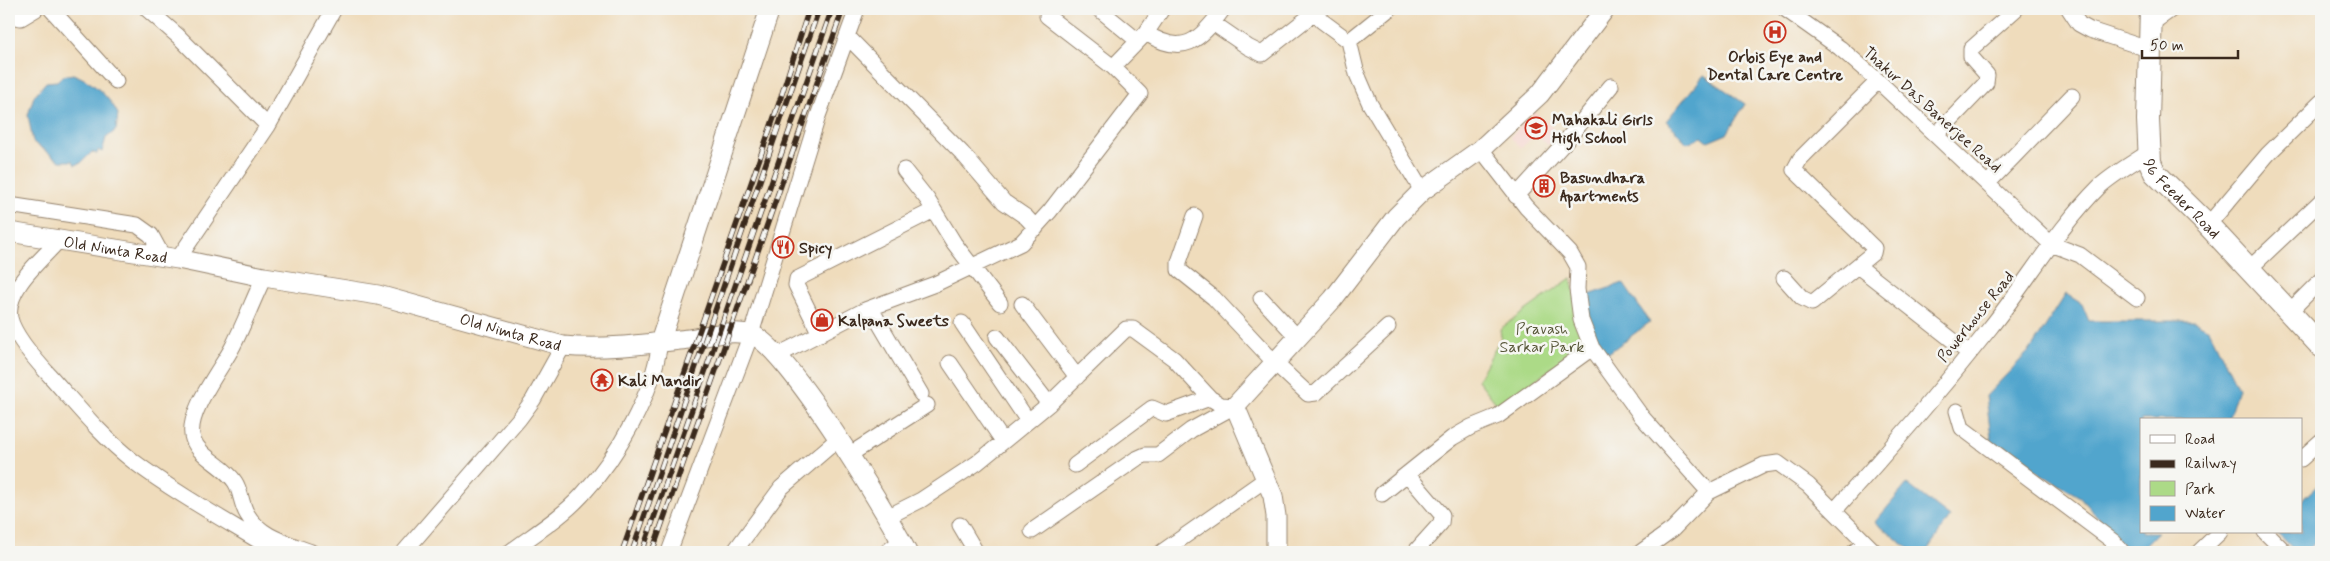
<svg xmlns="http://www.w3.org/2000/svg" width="2330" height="561" font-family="Mynerve,sans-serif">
	<rect width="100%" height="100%" fill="#f6f6f2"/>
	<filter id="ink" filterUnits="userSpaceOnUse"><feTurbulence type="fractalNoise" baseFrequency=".02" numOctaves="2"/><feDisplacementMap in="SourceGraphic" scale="10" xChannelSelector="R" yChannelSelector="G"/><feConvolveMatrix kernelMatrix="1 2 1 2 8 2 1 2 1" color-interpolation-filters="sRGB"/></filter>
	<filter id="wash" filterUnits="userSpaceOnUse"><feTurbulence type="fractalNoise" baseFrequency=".0096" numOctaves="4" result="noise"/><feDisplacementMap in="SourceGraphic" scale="20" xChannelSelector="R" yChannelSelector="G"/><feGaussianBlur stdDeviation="1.12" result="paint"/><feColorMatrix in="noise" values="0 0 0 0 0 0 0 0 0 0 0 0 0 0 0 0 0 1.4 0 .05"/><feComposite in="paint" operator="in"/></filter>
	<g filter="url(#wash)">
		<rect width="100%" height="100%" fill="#efdcbc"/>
		<path fill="#f7d0c9" d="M1535,112L1559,134L1548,145L1536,134L1521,148L1510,137Z"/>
		<path fill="#acda87" stroke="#748252" d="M1571,278L1586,343L1499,407L1478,380L1501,337L1500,329Z"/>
		<path fill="#51a5cd" stroke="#466876" d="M73,74C91,80 110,97 118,114L116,130L106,138L102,152L98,150L97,154L92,152L81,163L75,165L73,161H60L33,142L28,115L34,96L46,82L57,81L62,76Z
			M1704,75L1745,104L1727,134L1708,142L1702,137L1687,143L1666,121Z
			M1623,283L1650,322L1603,357L1575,300Z
			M2066,294L2082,304L2089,321H2194L2209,329L2238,388L2228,420H2141V532H2158L2138,552H2129L2080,497L1992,445L1986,396L2031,349Z
			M2321,482V537L2306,552H2296L2277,532H2301V501Z
			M1907,484L1950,517L1926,552H1913L1875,522Z"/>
	</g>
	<g filter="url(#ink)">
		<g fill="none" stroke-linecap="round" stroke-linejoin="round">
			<g stroke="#95836d" stroke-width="17">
				<path id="minor" d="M51,9L116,81
					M147,9L178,36L268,126
					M1099,9L1138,41
					M1313,9L1322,21L1349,41L1357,74L1370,104L1422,191
					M1785,9L1840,48L1878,81L2051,244L2080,255L2137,298
					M2069,9L2079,24L2090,30L2151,50
					M9,16L21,18L36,9
					M1047,16L1113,67
					M1213,23L1248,47L1262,54L1314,13
					M2152,23L2172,9
					M1146,33L1162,9
					M847,36L962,153L1004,202L1026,217L1036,228
					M1349,41L1389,9
					M1936,135L1986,83L1987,75L1971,57V49L2016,9
					M1481,149L1526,207L1570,253L1578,267L1577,289L1581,320L1592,348L1642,417L1709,492
					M904,170L927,199L954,243L1000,303
					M1988,183L2072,96
					M1516,196L1565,142L1611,86
					M9,205L137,225L151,235L163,257
					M1195,216L1179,262V270L1214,298L1276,364L1308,394L1316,393L1388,327
					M2208,225L2268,154L2321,102
					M59,240C42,260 5,288 10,318C14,336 39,364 51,377C77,406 102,437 133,461C178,495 230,523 277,552
					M178,259L268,126L334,9
					M1859,267L1969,353
					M2250,268L2321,201
					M264,277C253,300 244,324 233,346C222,368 184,415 193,439C200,458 224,465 235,482C241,491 241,504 247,514C260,537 288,543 311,552
					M1784,278L1802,298L1812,303L1873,253L1874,248L1794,170L1800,159L1878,81
					M1261,298L1298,338
					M1022,304L1077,377
					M871,309L921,394
					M2290,311L2321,280
					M962,323L1028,421
					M820,334L796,285L797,279L934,210
					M997,337L1049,404
					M778,355L865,310L935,284L1021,243L1050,211L1140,94L1113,67L1146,33C1183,57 1200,41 1223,9
					M950,363L1003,441
					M1957,411L1962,428L2114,542L2122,552
					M849,455L927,405
					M2301,459L2321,441
					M1075,465L1152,408L1166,414L1210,398
					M1407,474L1442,515L1441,523L1415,552
					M1382,494L1452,438L1471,427L1498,416L1592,348
					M1834,511C1888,452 1940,391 1990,328C2027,282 2057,229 2099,187C2113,174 2133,163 2149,152
					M887,517L921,500L977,463L1049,404L1126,329H1133L1174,359L1210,398L1221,405L1235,406
					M960,525L976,552
					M1032,531L1136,459L1145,455H1158L1191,430L1235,406
					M2265,532L2285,552
					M404,552L519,419L533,400L563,346
					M510,552C534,534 562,517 582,495C618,456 653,395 660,342
					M669,552L751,334L818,116L857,9
					M734,552L781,488L838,439
					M887,552L901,541
					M1162,552L1266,479
					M1641,552L1673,529L1709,492L1764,465L1778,463L1808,485L1875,552
					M1854,552L1866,543
					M2199,552L2220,532"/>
			</g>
			<g stroke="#95836d" stroke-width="21">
				<g id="tertiary">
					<path id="s1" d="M9,232L178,259L264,277L378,295L563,346C605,350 646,344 688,339C707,336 733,329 752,335C785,344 888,515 907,552"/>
					<path d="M660,342L770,9"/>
					<path d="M1276,552V516L1273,496L1235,406L1333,299L1396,217L1422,191L1481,149L1540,94L1605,9"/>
				</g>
			</g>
			<g stroke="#95836d" stroke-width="24">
				<g id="primary">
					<path id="s2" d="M2151,9L2148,120L2150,162L2155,173L2208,225L2321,346"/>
				</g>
			</g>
			<use href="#minor" stroke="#fff" stroke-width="15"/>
			<use href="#tertiary" stroke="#fff" stroke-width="19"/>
			<use href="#primary" stroke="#fff" stroke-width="22"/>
			<g stroke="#3b2a1e" stroke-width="5.5">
				<path id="rail" d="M622,552L778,106L809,9
					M632,552L819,9
					M642,552L832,9
					M652,552L843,9"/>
			</g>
			<use href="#rail" stroke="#f6f6f2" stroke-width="4" stroke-dasharray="11" stroke-linecap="butt"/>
		</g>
	</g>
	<defs>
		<g id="hospital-ring" transform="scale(1.125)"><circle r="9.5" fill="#f6f6f2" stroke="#c8321e" stroke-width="1.5"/><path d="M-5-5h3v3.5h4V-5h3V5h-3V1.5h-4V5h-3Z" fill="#c8321e"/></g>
		<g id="school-ring" transform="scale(1.125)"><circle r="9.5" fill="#f6f6f2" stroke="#c8321e" stroke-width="1.5"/><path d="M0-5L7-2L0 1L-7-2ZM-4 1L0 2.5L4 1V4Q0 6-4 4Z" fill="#c8321e"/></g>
		<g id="building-ring" transform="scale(1.125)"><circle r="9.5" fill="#f6f6f2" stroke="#c8321e" stroke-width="1.5"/><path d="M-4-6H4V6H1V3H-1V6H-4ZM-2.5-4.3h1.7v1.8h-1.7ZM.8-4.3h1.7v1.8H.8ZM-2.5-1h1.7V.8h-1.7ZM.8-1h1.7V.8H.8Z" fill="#c8321e"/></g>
		<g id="restaurant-ring" transform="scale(1.125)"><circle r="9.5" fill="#f6f6f2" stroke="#c8321e" stroke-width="1.5"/><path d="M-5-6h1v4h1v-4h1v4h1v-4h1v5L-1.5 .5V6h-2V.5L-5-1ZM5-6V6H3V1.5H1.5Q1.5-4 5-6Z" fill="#c8321e"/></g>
		<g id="shop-ring" transform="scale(1.125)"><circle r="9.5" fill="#f6f6f2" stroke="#c8321e" stroke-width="1.5"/><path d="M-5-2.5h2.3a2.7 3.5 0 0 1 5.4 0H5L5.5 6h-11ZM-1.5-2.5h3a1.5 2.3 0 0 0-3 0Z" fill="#c8321e"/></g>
		<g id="temple-ring" transform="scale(1.125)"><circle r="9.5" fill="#f6f6f2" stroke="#c8321e" stroke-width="1.5"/><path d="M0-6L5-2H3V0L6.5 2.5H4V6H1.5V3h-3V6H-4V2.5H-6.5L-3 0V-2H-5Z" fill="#c8321e"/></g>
	</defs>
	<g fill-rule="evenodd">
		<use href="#hospital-ring" x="1775" y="32"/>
		<use href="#school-ring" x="1536" y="128"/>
		<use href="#building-ring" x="1544" y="186"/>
		<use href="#restaurant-ring" x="783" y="247"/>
		<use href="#shop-ring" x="822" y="320"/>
		<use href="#temple-ring" x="602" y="380"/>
	</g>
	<g text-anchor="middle" stroke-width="5" stroke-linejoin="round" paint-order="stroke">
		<g font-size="16" font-weight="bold" fill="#3b2a1e" stroke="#f6f6f2" text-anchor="start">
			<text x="1775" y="62" text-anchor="middle">Orbis Eye and<tspan x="1775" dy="18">Dental Care Centre</tspan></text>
			<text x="1552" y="125">Mahakali Girls<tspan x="1552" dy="18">High School</tspan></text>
			<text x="1560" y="183">Basundhara<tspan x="1560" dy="18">Apartments</tspan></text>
			<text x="799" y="253">Spicy</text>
			<text x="838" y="326">Kalpana Sweets</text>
			<text x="618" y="386">Kali Mandir</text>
		</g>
		<g font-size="16" fill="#3b2a1e" stroke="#f6f6f2">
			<text transform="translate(1933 109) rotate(42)" y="6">Thakur Das Banerjee Road</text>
			<text dy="6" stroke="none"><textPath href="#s2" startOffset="202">96 Feeder Road</textPath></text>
			<text dy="6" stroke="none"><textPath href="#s1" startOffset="108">Old Nimta Road</textPath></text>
			<text transform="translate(1975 316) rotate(-51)" y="6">Powerhouse Road</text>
			<text dy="6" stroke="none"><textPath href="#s1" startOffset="512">Old Nimta Road</textPath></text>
		</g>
		<g font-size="16" fill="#575638" stroke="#f6f6f2">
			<text x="1542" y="334">Pravash<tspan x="1542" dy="18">Sarkar Park</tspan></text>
		</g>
	</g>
	<rect width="2330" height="561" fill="none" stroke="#f6f6f2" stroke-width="30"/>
	<rect x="2140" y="418" width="162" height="115" fill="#f6f6f2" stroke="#aba49d"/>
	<rect x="2150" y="435" width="25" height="8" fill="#ffffff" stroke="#aba49d"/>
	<text x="2185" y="444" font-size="15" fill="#3b2a1e">Road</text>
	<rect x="2150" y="460" width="25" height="8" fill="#3b2a1e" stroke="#aba49d"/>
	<text x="2185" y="468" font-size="15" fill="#3b2a1e">Railway</text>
	<rect x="2150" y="481" width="25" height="15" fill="#acda87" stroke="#aba49d"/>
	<text x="2185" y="494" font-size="15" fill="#3b2a1e">Park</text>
	<rect x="2150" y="506" width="25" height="15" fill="#51a5cd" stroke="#aba49d"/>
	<text x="2185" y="518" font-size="15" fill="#3b2a1e">Water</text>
	<path d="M2142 50v8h96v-8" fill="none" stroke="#3b2a1e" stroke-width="2.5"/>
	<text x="2150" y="50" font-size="15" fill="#3b2a1e" stroke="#f6f6f2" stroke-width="4" paint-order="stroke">50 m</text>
</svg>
